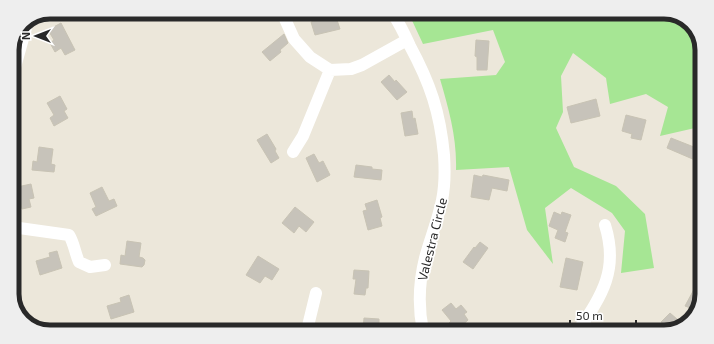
<svg xmlns="http://www.w3.org/2000/svg" width="714" height="344" font-family="'Exo 2',sans-serif">
	<rect width="100%" height="100%" fill="#ece7da"/>
	<path fill="#a6e694" d="M409,14L681,16L696,29L702,47L701,137L695,128L660,136L668,107L646,94L610,104L606,78L573,53L561,76L563,112L556,128L574,167L616,186L645,214L654,268L621,273L625,231L612,213L571,188L545,208L553,264L527,230L509,167L456,170C457,138 449,110 440,79L496,75L505,62L493,30L423,44Z"/>
	<path fill="#c7c3ba" stroke="#c8c3b4" d="M331,14H335L340,29L315,35L311,22L327,17L326,15Z
		M61,23L75,50L65,55L61,48L55,52L50,43L54,40L48,30Z
		M284,34L288,43L280,50L281,52L270,61L262,52Z
		M476,40L489,41L487,70H477V57L475,56Z
		M389,75L395,82L396,80L407,92L397,100L381,82Z
		M60,96L67,109L64,111L68,118L54,126L50,118L54,115L47,103Z
		M596,99L600,116L571,123L567,107Z
		M412,111L413,119L415,118L418,134L405,136L401,113Z
		M626,115L646,120L641,140L631,138L632,134L622,131Z
		M267,134L276,149L275,151L279,158L271,163L257,140Z
		M671,138L699,149L695,160L667,148Z
		M39,147L53,149L51,164L55,165L54,172L32,170L33,161L37,162Z
		M314,154L319,163L323,161L330,175L317,182L306,158Z
		M356,165L372,167V169L382,170L381,180L354,177Z
		M474,175L482,177L483,175L509,180L507,191L492,188L489,200L471,197Z
		M31,184L34,198L29,199L31,207L22,209L17,187Z
		M102,187L109,201L114,199L117,206L96,216L92,209L96,207L90,193Z
		M377,200L382,217L380,218L382,226L368,230L363,211L367,210L365,204Z
		M295,207L314,222L306,232L299,226L294,233L282,223Z
		M554,212L561,215L562,212L571,215L565,232L568,233L565,242L555,238L558,230L549,226Z
		M127,241L141,243L139,257L143,258L145,260L144,265L142,267L120,264L121,255L125,256Z
		M480,242L488,248L473,269L463,262L474,247L475,248Z
		M57,251L62,268L40,275L36,261L50,257L49,253Z
		M258,256L279,269L272,280L265,276L260,283L246,275Z
		M566,258L583,262L577,290L560,287Z
		M354,270L369,271L368,288H366L365,295L354,294L356,279H353Z
		M699,280L698,311L685,306Z
		M129,295L134,312L111,319L107,306L121,302L120,298Z
		M451,303L456,309L461,305L467,312L464,314L468,320L456,331L449,323L451,321L442,310Z
		M670,313L685,326L670,330L661,322Z
		M364,318L379,319V330H363Z"/>
	<g fill="none" stroke-linecap="round" stroke-linejoin="round">
		<path stroke="#fff" stroke-width="12" d="M393,14C400,24 405,35 410,46C430,83 440,112 444,155C445,170 445,186 442,200C438,220 430,239 425,258C419,282 418,307 423,331
			M285,19L294,39L310,57L330,70L351,69L362,65L407,40
			M12,78L28,21
			M293,152L303,136L330,70
			M12,227L69,235C74,243 75,253 79,262L90,267L105,265
			M307,330L316,293
			M578,331C602,295 619,270 605,225"/>
	</g>
	<g text-anchor="middle" stroke-width="3.5" stroke-linejoin="round" paint-order="stroke">
		<g font-size="13" fill="#292929" stroke="#fff">
			<text transform="translate(432 239) rotate(-76)" y="5">Valestra Circle</text>
		</g>
	</g>
	<path d="M0 0H714V344H0ZM50 19H664A31 31 0 0 1 695 50V294A31 31 0 0 1 664 325H50A31 31 0 0 1 19 294V50A31 31 0 0 1 50 19Z" fill="#eee" fill-rule="evenodd"/>
	<path fill="none" stroke="#292929" stroke-width="5" d="M50 19H664A31 31 0 0 1 695 50V294A31 31 0 0 1 664 325H50A31 31 0 0 1 19 294V50A31 31 0 0 1 50 19Z"/>
	<g transform="translate(36 36) rotate(270)" stroke="#ffffff" stroke-width="3" paint-order="stroke">
	<path d="M0-3L7 15L0 10L-7 15Z" fill="#292929"/>
	<text y="-6" font-size="11" font-weight="bold" text-anchor="middle" fill="#292929">N</text>
	</g>
	<path d="M570 320v6h66v-6" fill="none" stroke="#292929" stroke-width="2"/>
	<text x="576" y="320" font-size="12" fill="#292929" stroke="#ffffff" stroke-width="3" paint-order="stroke">50 m</text>
</svg>
